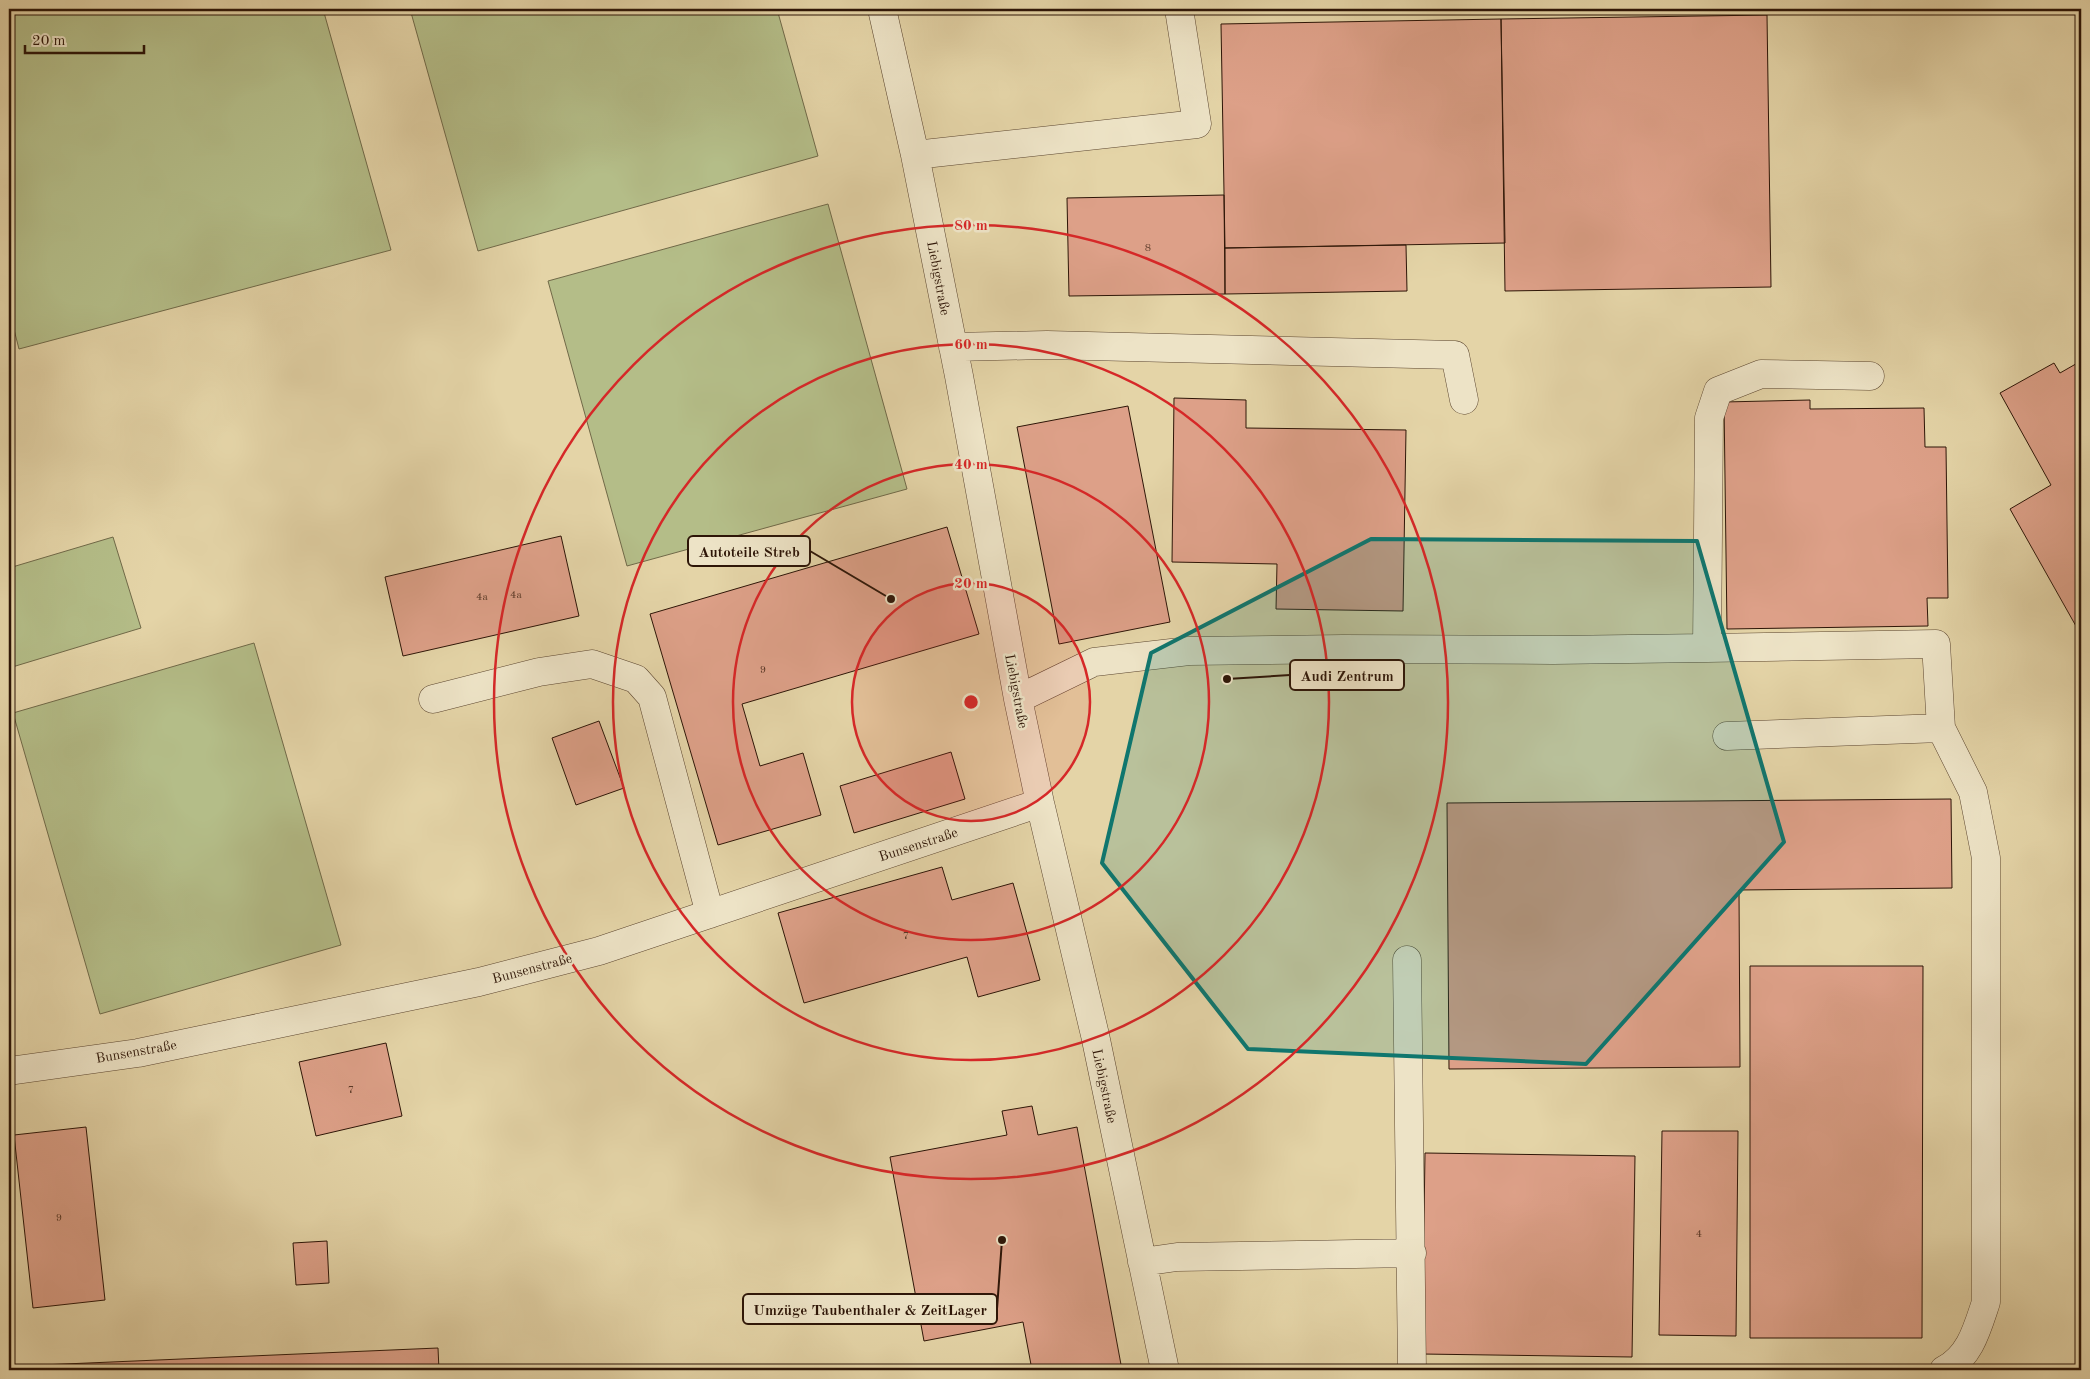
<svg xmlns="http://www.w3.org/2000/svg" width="2090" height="1379" font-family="'Old Standard TT',serif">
	<rect width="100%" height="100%" fill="#e4d4a7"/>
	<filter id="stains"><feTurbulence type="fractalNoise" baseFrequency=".004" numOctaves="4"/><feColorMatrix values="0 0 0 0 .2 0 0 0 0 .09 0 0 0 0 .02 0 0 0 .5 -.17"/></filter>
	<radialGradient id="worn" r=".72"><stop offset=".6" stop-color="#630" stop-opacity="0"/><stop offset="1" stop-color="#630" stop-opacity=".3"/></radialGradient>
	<path fill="#b4bd88" stroke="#706948" d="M9,9H323L391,250L19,349L9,310Z
		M410,9H777L818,156L478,251Z
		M828,204L907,489L627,566L548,281Z
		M113,537L141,628L9,668V568Z
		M254,643L341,945L100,1014L13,713Z"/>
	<path fill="#dda088" stroke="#2d1507" d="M1767,15L1771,287L1505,291L1501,19Z
		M1501,19L1505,243L1225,248L1221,24Z
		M1224,195L1225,294L1069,296L1067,198Z
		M1406,245L1407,291L1225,294V248Z
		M2081,361V635L2010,509L2051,485L2000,393L2054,363L2060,373Z
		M1174,398L1246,400V428L1406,430L1403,611L1276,609L1277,564L1172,562Z
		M1810,400V409L1924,408L1925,447H1946L1948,598H1927L1928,626L1727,629L1724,402Z
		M1128,406L1170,622L1059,644L1017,427Z
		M947,527L979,634L742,704L760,766L803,753L821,815L718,845L650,614Z
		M561,536L579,616L403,656L385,577Z
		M599,721L624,788L576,805L552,738Z
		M951,752L965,799L854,833L840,786Z
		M1951,799L1952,888L1739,890L1740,1067L1449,1069L1447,803Z
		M942,867L952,900L1013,883L1040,980L978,997L967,957L804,1003L778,913Z
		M1750,966H1923L1922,1338H1750Z
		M386,1043L402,1116L316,1136L299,1062Z
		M1032,1106L1038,1135L1077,1127L1122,1370H1032L1023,1322L924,1341L890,1157L1007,1135L1002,1111Z
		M86,1127L105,1300L33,1308L14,1135Z
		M1662,1131H1738L1736,1336L1659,1335Z
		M1425,1153L1635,1156L1632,1357L1422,1354Z
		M327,1241L329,1283L296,1285L293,1243Z
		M438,1348L439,1370H18V1366Z"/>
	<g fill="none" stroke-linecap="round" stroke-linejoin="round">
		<g stroke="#5b452f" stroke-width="29">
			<path id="minor" d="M882,9L915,155L959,376L1018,699L1040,803L1095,1035L1165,1370
				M915,155L1197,124L1179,9
				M953,347L1047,345L1455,355L1464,400
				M1707,648L1936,644L1941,728L1727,736
				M433,699L539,672L592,664L636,679L652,697L710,914
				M1018,699L1094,662L1189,651L1343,649L1553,650L1707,648L1709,418L1718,391L1761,374L1870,376
				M1941,728L1973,792L1986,858V1302C1977,1329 1970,1357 1944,1370
				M1407,960L1412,1370
				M9,1071L138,1053L479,982L599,951L1040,803
				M1142,1262L1177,1257L1412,1253"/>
		</g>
		<use href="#minor" stroke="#ede3c6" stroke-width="28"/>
	</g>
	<path fill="#0f766e" fill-opacity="0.2" stroke="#0f766e" stroke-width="4" stroke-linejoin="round" d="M1371,539L1697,541L1784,842L1586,1064L1248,1049L1102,863L1151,653Z"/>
	<circle cx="971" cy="702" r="119" fill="#d62828" fill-opacity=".12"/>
	<g fill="none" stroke="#d62828" stroke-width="2.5">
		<circle cx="971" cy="702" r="119"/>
		<circle cx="971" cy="702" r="238"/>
		<circle cx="971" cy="702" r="358"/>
		<circle cx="971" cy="702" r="477"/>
	</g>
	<g text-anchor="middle" stroke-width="5" stroke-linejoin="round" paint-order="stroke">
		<g font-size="11" fill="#593827">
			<text x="1148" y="251">8</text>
			<text x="516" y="598">4a</text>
			<text x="482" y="600">4a</text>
			<text x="763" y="673">9</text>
			<text x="906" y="939">7</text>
			<text x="351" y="1093">7</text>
			<text x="59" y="1221">9</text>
			<text x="1699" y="1237">4</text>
		</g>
		<g font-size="14" fill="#2d1507" stroke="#ede3c6">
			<text transform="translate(939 278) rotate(79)" y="5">Liebigstraße</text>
			<text transform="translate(1017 691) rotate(79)" y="5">Liebigstraße</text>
			<text transform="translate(918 844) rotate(-18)" y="5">Bunsenstraße</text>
			<text transform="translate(532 968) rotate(-15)" y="5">Bunsenstraße</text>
			<text transform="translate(136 1051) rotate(-10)" y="5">Bunsenstraße</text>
			<text transform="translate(1105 1086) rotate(78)" y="5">Liebigstraße</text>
		</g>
	</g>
	<circle cx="971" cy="702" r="8" fill="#d62828" stroke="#ede3c6" stroke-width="2.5"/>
	<g font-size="15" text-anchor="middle" font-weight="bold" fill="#d62828" stroke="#ede3c6" stroke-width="5" stroke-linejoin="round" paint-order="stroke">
		<text x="971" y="230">80 m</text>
		<text x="971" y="349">60 m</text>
		<text x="971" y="469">40 m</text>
		<text x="971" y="588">20 m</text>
	</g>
	<path fill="none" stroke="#2d1507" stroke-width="2" d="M891 599L810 551M1227 679L1290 675M1002 1240L997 1309"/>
	<g fill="#2d1507" stroke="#ede3c6" stroke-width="2">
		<circle cx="891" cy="599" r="5"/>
		<circle cx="1227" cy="679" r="5"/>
		<circle cx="1002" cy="1240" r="5"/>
	</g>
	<g fill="#ede3c6" stroke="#2d1507" stroke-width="2">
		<rect x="688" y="536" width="122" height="30" rx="5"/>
		<rect x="1290" y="660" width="114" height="30" rx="5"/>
		<rect x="743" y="1294" width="254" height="30" rx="5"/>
	</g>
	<g font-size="15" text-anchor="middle" font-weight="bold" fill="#2d1507">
		<text x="749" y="557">Autoteile Streb</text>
		<text x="1347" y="681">Audi Zentrum</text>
		<text x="870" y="1315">Umzüge Taubenthaler &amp; ZeitLager</text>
	</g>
	<rect width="2090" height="1379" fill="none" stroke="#e4d4a7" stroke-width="30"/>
	<rect x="10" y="10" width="2070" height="1359" fill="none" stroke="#2d1507" stroke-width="2.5"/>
	<rect x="15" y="15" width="2060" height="1349" fill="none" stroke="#2d1507"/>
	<path d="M25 45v8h119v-8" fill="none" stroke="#2d1507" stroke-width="2.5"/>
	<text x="32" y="45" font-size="15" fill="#2d1507" stroke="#ede3c6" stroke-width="4" paint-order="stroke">20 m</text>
	<rect width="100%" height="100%" filter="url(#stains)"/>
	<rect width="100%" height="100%" fill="url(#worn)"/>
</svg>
